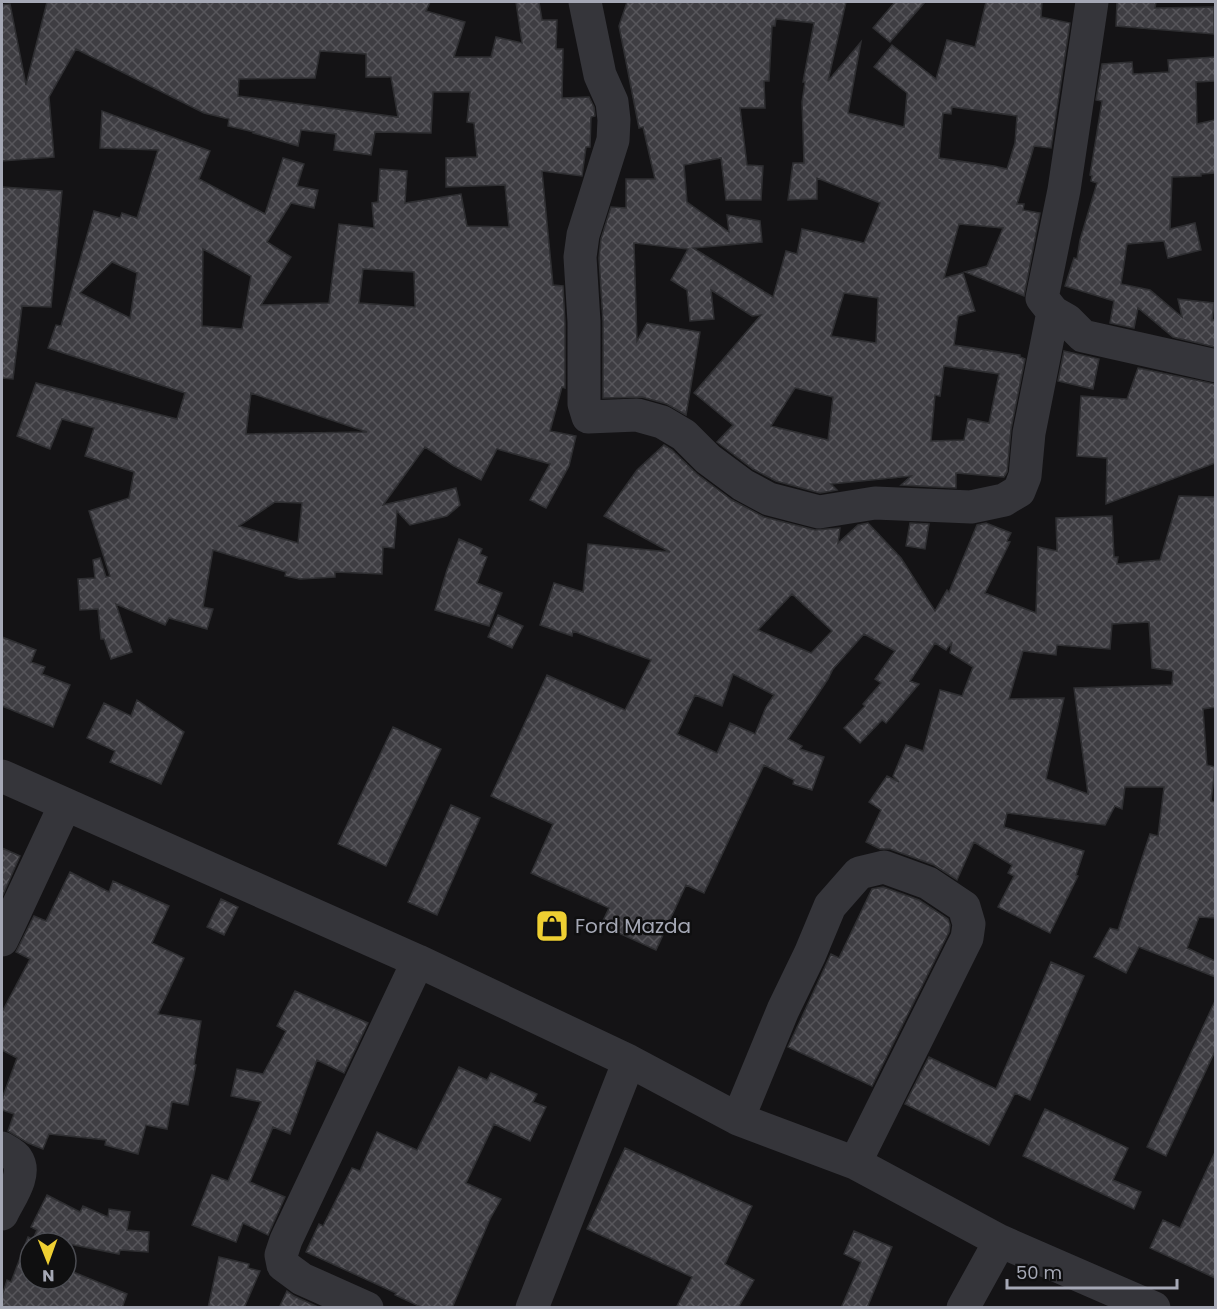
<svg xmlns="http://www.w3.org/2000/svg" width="1217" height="1309" font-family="Poppins,sans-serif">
	<defs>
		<pattern id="building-cross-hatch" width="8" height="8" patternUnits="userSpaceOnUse" patternTransform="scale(1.5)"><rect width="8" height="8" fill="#3e3d42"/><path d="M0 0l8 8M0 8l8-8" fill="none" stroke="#57565b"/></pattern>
	</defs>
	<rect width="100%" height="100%" fill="#141315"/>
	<path fill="url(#building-cross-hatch)" stroke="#2e2e31" stroke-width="1.5" fill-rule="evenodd" d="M47,2H430L426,11L465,22L454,57H491L496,37L522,43L516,2H539L542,20H557L556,49H563L562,98L589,97L594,107L595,116L591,117L590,147H586L582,176L542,171L553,285L563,286L565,323V388L562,387L550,431L576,436L569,466L546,508L530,500L550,464L497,449L481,480L454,466L425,447L383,505L456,488L460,505L447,516L410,525L397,511L394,548L383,547L382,574L335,572V577L300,579L285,576L286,572L213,550L203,607L213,609L207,629L169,618L165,625L116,604L132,652L111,659L104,639H101L98,609L80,610L78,579L95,578L93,560L100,558L106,577L110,576L89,511L129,498L134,472L85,456L94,428L62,419L50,449L17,436L36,383L177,419L185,393L48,348L56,325L61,326L94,211L120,218L122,213L137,218L158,150L100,148L102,111L210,151L199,179L265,214L283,158L304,164L297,186L318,190L314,208L291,203L267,242L291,257L261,305L329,303L339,224L374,228L372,203L378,202L380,169L407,171L405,203L461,194L467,226L509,227L505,185L446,187V158L477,157L474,123L467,122L470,92H433L431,133L375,132L371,155L334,150L336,134L301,130L298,146L253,133L254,132L228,126L229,119L204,113L76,49L49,97L54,157L2,161V5L10,4L26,85ZM320,51L366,54V77H391L398,117L238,96L239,79L315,78ZM203,249L251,276L242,329L202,326ZM112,262L137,273L130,318L80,293ZM363,269L414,272L415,307L359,303ZM251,393L367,432L246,434ZM275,502L302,503L298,543L239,526Z
		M627,2H846L828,81L861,42L848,113L904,127L907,93L874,67L892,45L936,79L947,40L975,47L986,2H1042L1041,17L1070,23L1051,148L1034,146L1017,204H1024L1023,210L1040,213L1024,296L965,272L987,266L1003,228L959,224L944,278L963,273L975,311L958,316L954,345L1020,355V357L1025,359L1011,429L1007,472L1004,477L956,473V488L901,485L911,476L831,484L837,490L820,493L776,481L753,469L717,442L733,425L694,393L761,315L752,316L711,290L714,319L690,321L687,290L671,280L688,249L634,243L637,341L647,323L700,332L686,415L667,404L642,397L603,398V321L599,258L601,239L611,207L626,208V179H655L643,127L639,128L619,26ZM776,19L814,23L803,82H805L802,102L804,163H793L788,200L817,199V178L880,203L864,243L802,229L797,254L786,251L773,297L693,248L762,242L760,221L727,215L729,232L687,202L684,165L721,158L726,200H761L763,166L747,165L740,108H765L764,81H769L772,26H775ZM952,107L1017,116L1015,143L1007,169L994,166L939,158L943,113L951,114ZM844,293L878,298L876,343L831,336ZM944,366L999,374L989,423L968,419L964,440L931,441L935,395L940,396ZM795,388L833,397L828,440L771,426Z
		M895,2H925L890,42L873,28Z
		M1117,2H1156L1155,8L1214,7V34L1116,26Z
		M1215,57V81L1196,82L1197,124L1215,120V173L1201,174V176L1172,177L1170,229L1195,223L1201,250L1168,258L1164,241L1127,244L1121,284L1150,290L1182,317L1178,299L1214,303L1212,320H1215V347L1173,337L1138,308L1134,328L1110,323L1114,301L1065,286L1074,258L1077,259L1080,240L1097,183L1091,181L1092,176L1090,175L1102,101L1096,100L1102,64L1132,62L1133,74L1169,72L1168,60Z
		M2,187L62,191L51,307L22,306L13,379L2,378Z
		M1064,351L1099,359L1093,389L1058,381Z
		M1138,368L1215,384V463L1106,504L1107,458L1077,456L1081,396L1127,399Z
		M664,445L672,450L697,474L732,500L764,517L815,530L840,528L838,543L858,525L868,523L901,558L935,611L947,590L949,592L977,525L986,523L1011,533L1007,541L1010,542L985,593L1036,613L1038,547L1057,551L1056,518L1112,516L1114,557H1118L1117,564L1160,560L1179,496L1215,497V707L1203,709L1207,765L1215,767L1211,801L1215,802V918L1199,917L1187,948L1215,961V977L1139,947L1126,973L1094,957L1110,928L1118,930L1150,834L1158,836L1164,787H1125L1122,809L1115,806L1105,825L1007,813L1004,827L1084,851L1076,875L1078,876L1050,933L998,907L1014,876L1008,873L1012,865L974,842L957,880L934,865L890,849H880L866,842L881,810L869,802L887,776L899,782L893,776L906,745L923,751L940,690L962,696L973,667L950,653L952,642L946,650L935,643L910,681L919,684L886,723L882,720L860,743L844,728L865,706L863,704L881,683L875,679L895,651L864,634L833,669L828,679L788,739L802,746L800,749L824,757L812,790L793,784L794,780L764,765L704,893L686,885L656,950L601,925L609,908L531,873L553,824L491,796L547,675L625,710L651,660L573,631L572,636L540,625L554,583L583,592L588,544L670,552L604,516L637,470ZM792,594L832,631L811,653L758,630ZM1149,622L1152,668L1173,671L1172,685L1074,688L1088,794L1046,779L1064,698L1009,699L1023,651L1056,655L1057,645L1110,649L1112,624ZM733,674L774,695L766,707L755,734L730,723L717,753L677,734L695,695L722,706Z
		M910,523L929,524L925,549L906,546Z
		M459,539L482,549L480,554L487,557L477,583L502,593L489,626L435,610L447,570Z
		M498,615L523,626L512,648L488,637Z
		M2,637L36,650L31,662L45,667L42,674L70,685L53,727L2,706Z
		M137,700L184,732L161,784L110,762L115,751L87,738L104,703L131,716Z
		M393,727L441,749L386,866L338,844Z
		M451,805L480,818L437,915L408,902Z
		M2,848L20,856L2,897Z
		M70,872L109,892L113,881L169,906L152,943L184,958L158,1014L201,1021L194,1064L196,1065L188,1105L172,1102L167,1129L146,1125L138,1154L105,1145L106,1140L49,1134L43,1149L28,1143L8,1131L14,1114L2,1110V1099L17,1058L2,1050V1012L30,959L16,952L34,916L46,921Z
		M883,887L919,900L948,919L950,925L949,932L872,1086L788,1047L831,954L839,958L872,889Z
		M221,899L238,907L224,935L207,927Z
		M1051,962L1084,976L1030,1100L1015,1093L989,1145L905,1104L929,1057L996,1089Z
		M295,991L368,1023L344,1073L317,1060L290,1134L273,1127L250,1182L285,1197L268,1235L243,1223L236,1242L192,1225L212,1175L228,1181L261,1102L231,1096L237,1069L263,1074L286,1031L277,1026Z
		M1215,1001V1051L1166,1156L1147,1147Z
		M459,1067L487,1080L491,1073L537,1094L533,1102L546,1107L530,1141L494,1124L466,1183L501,1199L490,1219L452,1308H423L395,1295L396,1293L306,1252L319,1224L323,1226L352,1168L360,1171L377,1132L417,1150Z
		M1045,1109L1128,1148L1113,1180L1141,1192L1134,1209L1023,1156Z
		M625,1148L752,1206L725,1264L754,1280L738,1308H676L692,1277L587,1229Z
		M1215,1152V1278L1150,1248L1163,1220L1180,1228Z
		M47,1195L80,1212L83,1206L108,1217L109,1209L130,1212L127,1230L149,1232L148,1252L120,1250L119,1254L34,1237L37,1230L31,1227Z
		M854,1231L892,1247L867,1308H841L861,1262L844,1254Z
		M28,1237L30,1238V1279H66V1269L127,1294L122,1308H2V1296L7,1280L11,1282Z
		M219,1257L249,1264L248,1268L260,1271L244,1308H208Z
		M287,1291L294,1296L320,1308H279Z"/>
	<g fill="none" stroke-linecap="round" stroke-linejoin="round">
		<path stroke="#35353a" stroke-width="33" d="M585,2L600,75L612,102L614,120L613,140L583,235L580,257L584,322V404L588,417L637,415L662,422L684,435L708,459L743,485L769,499L819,512L875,503L971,507L1004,500L1019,491L1025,476L1029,433L1053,312
			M1092,2L1064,190L1042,298L1053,312L1067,320L1083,336L1216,366
			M2,776L418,961L629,1061L738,1119L855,1163L1000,1241L1154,1308
			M2,940L65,805
			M738,1119L783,1010L810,954L830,906L859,873L884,867L928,883L964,907L969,924L967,938L855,1163
			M2,1148C7,1151 14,1154 17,1159C28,1175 8,1200 2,1214
			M367,1308L302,1279L283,1265L281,1255L286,1240L418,961
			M532,1308L629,1061
			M963,1308L1000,1241"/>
	</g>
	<defs>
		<g id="shop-square" transform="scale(1.725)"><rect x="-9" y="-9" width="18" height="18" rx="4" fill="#eecf32" stroke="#0f0f10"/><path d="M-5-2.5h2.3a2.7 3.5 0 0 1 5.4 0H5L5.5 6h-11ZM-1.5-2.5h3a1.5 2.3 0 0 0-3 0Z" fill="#111"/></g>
	</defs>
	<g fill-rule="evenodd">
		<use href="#shop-square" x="552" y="926"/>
	</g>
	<g text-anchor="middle" stroke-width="5" stroke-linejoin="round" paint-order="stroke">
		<g font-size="20" fill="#a5a8b5" stroke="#0f0f10" text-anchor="start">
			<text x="575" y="933">Ford Mazda</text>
		</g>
	</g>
	<rect width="1217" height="1309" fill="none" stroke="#a5a8b5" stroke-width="6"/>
	<g transform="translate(48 1261) rotate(179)"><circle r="28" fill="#0f0f10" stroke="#4b4c52" stroke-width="1.5"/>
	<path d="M0-4.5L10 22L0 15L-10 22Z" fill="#eecf32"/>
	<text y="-9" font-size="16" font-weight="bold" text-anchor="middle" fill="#a5a8b5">N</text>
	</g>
	<path d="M1007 1279v9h170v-9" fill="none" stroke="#a5a8b5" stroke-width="3"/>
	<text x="1016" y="1279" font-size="18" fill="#a5a8b5" stroke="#0f0f10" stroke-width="4.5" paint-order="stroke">50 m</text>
</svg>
